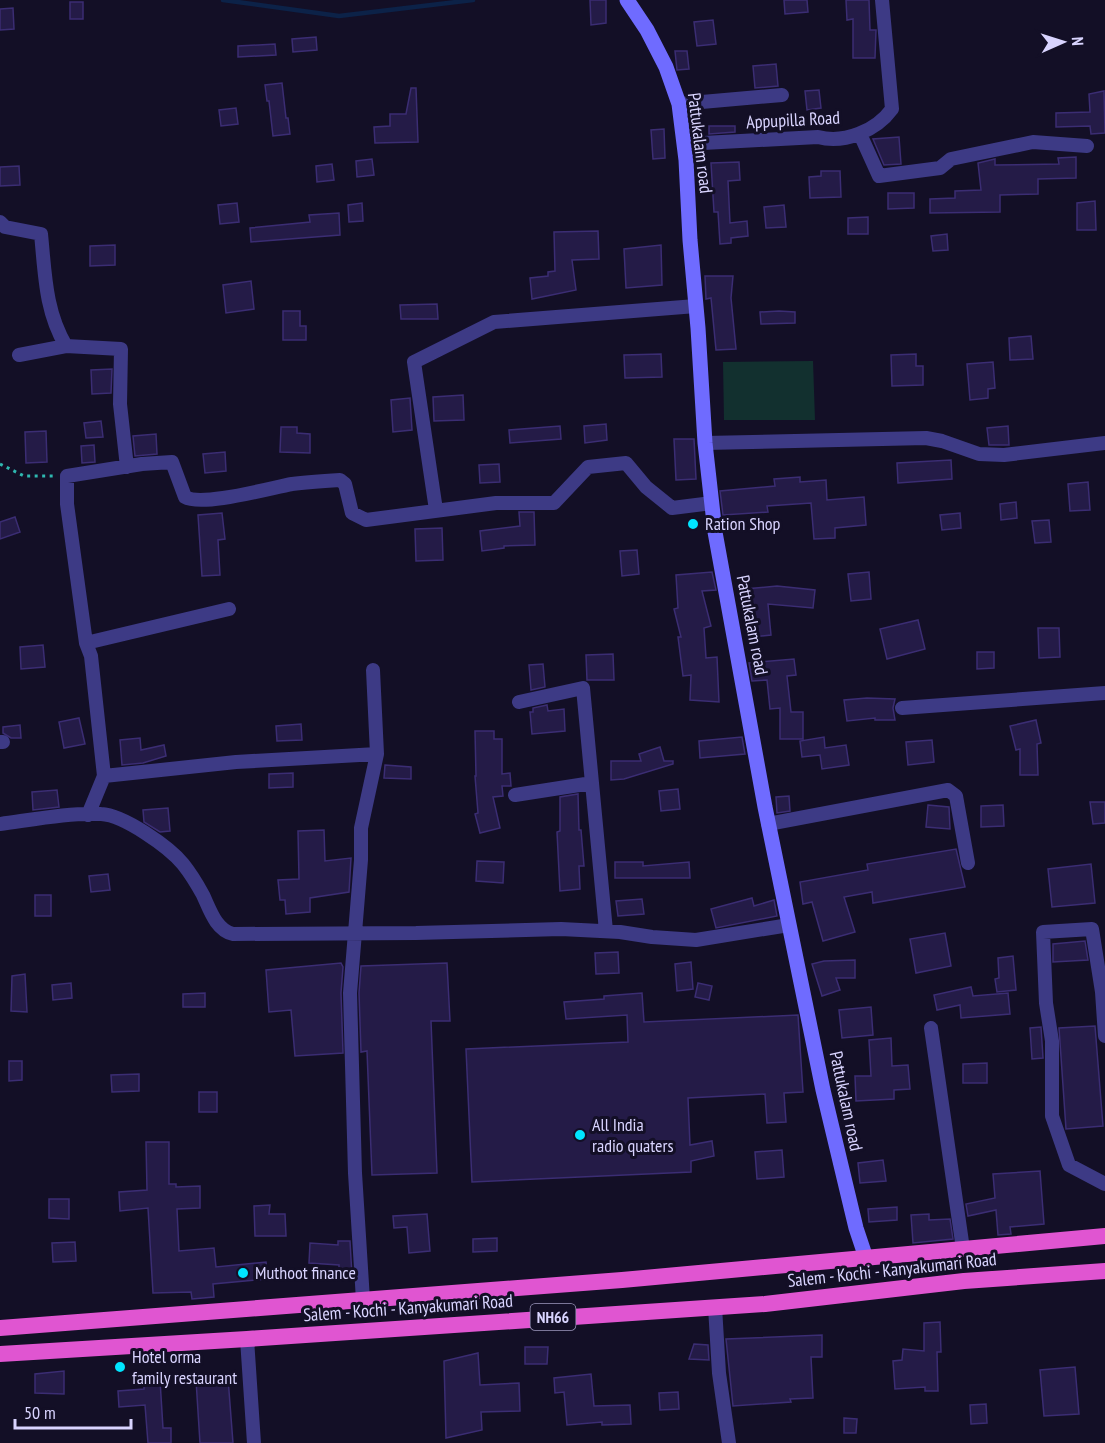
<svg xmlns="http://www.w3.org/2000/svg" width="1105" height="1443" font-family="'PT Sans Narrow',sans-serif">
	<rect width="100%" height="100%" fill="#130f26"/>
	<path fill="#12302f" d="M813,361L815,420H724L723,362Z"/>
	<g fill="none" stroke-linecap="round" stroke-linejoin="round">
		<path stroke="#0c2248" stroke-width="4.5" d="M223,0L339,16L473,0"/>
	</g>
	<path fill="#241b47" stroke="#3b2d73" stroke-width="1.5" d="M590,0H606V23L591,25Z
		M784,0H807L808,12L785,14Z
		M846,0H869L870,30H876L875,58H853V19L847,20Z
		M70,2H83V19H70Z
		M13,8L14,29L0,30V9Z
		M713,20L716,44L697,46L694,22Z
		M316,37L317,50L293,52L292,39Z
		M275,44L276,55L238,57V46Z
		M675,51H687L689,69L677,70Z
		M776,64L778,86L755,88L753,66Z
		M282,83L286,118H288L290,134L273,136L269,101H267L265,85Z
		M411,88H416L418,142L375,143L374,127L390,126V114H406Z
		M819,90L821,108L807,110L805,91Z
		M1104,91L1105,133L1091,134L1090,126L1056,127V113L1090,112L1089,94Z
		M236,108L238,124L221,126L219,110Z
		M709,126H735V132L709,134Z
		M664,129L665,158L653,159L651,130Z
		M899,137L901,164L884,165L873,139Z
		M1076,157V178L1038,179V194L1000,195V212L930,213V199L955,198V191L981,190L978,163L995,159V165L1059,164L1058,158Z
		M372,159L374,175L357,177L356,161Z
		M739,162L740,180L728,181L730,223L747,221L748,236L731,238V243L720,244L718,212H714L711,163Z
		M332,164L334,180L317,182L316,166Z
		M19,166L20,185L0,186V167Z
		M821,171H840L841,197L810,198L809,177L821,176Z
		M888,193H914V208L888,209Z
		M1095,201L1096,230H1077V203Z
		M237,203L239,222L220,224L218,205Z
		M362,203L363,221L349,222L348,205Z
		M784,205L786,227L766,228L764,207Z
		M339,213L340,235L251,242L250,228L310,222L309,215Z
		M868,217V234H848V218Z
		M598,231L599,259L572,260L576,290L532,299L530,278L548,276V272L555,271L554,232Z
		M947,234L948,250L933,251L931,236Z
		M115,245V265L90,266V246Z
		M661,245L662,285L626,288L624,249Z
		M705,276H733L731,298L736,349L716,350L711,298L706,299Z
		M251,281L254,309L226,313L223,285Z
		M437,304L438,319H401L400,305Z
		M283,311H300V326H306V340H283Z
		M779,311L795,312V323L761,324L760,312Z
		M1031,336L1033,359L1010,360L1009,338Z
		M661,354L662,377L625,378L624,355Z
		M916,354V366H923V385L892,386L891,355Z
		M993,362L995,388L988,389V398L970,400L967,364Z
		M112,369L111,393L92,394L91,370Z
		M463,395L464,420L434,421L433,397Z
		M410,398L412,430L393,432L391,400Z
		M101,421L103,437L86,438L84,423Z
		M606,424L607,440L585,443L584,426Z
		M560,426L561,439L510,443L509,430Z
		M1008,426L1009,445H989L987,428Z
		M281,427H297V433L310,434V453L280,452Z
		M46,431L47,462L26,463L25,432Z
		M156,434L157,454L135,456L133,436Z
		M674,439H694L696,479L676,480Z
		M94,445L95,462L82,463L81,446Z
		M225,452L226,471L205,473L203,454Z
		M951,460L952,479L898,483L897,463Z
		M499,464L500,482L480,483L479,465Z
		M800,477V482L826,480L827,500L864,497L866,525L835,528V538L814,539L811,503L767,506L768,512L723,515L720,491L775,486L774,479Z
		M1088,482L1090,510L1070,511L1068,484Z
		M1016,502L1017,518L1001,520L1000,504Z
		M519,512H534L535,545L504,546V548L482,551L480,531L520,526Z
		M222,513L225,539L218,540L220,575L202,576L198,515Z
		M960,513L961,528L942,530L940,515Z
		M15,517L20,532L0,539V522Z
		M1049,520L1051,542L1035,543L1032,521Z
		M442,528L443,560L416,561L415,529Z
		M637,550L639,574L622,576L620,551Z
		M712,572L716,590L702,591L711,626L704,628L706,658L717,657L719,702L690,700L691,675L683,676L678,637H681L674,609L678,608L676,575Z
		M869,572L871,599L851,601L848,574Z
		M777,586L815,590L813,608L768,604L771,635L752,637L745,589Z
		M918,620L925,649L887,659L880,629Z
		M1038,628H1059L1060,657L1039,658Z
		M43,645L45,667L21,669L20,647Z
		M977,652H994V668L977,669Z
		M613,654L614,680H587L586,655Z
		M794,659L796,675L787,676L791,712H803V739H780V708L770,709L767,680L752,681L749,663Z
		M543,664L545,687L531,690L529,665Z
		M867,698L895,699L893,708L895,720H875V718L847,721L844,700Z
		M547,705L548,711L564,709L565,731L532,734L530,712H533V708Z
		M79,718L85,744L64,748L59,722Z
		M1036,720L1041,743L1037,744L1038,775H1020V749L1016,750L1010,726Z
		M301,724L302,740L277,741L276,726Z
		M20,725L21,738H11L3,733V727Z
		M475,731H494V739H502V774L510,773L511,786H502L503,796L493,797L500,828L480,833L475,814L478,813L475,776H476Z
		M742,737L745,754L700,758L699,741Z
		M824,737L825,748L846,745L849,765L822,769L820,755L802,757L800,741Z
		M140,738L141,750L164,745L166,756L143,763L122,765L120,740Z
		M932,740L934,762L908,765L906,742Z
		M660,747L664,761H673V764L624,779L611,780V761H641L639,754Z
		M385,765L411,767V779L384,778Z
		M293,773V787L269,788V774Z
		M678,789L680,809L661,811L659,791Z
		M57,790L59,807L33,810L32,792Z
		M578,794L579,830H581L584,866H579L580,889L560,891L557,832L560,831V797Z
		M789,796L790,811L777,813L776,797Z
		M1090,802H1105V823L1093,824Z
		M928,805L949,807L950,829L926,827Z
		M1003,805L1004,826L981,827V806Z
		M168,808L170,831L160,832L144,822L143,810Z
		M324,830L325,861L351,858L349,892L310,898V912L286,914L285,900H280L278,880L299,879L298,831Z
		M956,849L965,887L873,903L872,892L844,897L855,932L823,941L812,902L803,904L800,882L868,870L867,864Z
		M477,861L504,862L503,883L476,881Z
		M615,862H643V866L689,862L690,878H615Z
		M1091,864L1095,903L1052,907L1048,869Z
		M108,874L110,890L91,892L89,876Z
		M35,895H51V916H35Z
		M752,898L754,906L774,900L777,916L716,928L711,909Z
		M642,899L644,914L618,916L616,901Z
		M945,933L951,966L916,973L910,939Z
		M1085,941L1088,960L1053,962V944Z
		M618,952L619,973L596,974L595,953Z
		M1013,956L1016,990L997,992L995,979L999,978L998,958Z
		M855,960V978H836L840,990L822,996L812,964L824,961Z
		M691,962L693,989L677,991L675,964Z
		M341,963L343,967L341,993L343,1053L295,1056L291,1010L269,1012L266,970Z
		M447,963L450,1021H431L437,1173L372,1175L367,1051L361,1052L359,993L361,966Z
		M25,974L27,1012L11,1011L12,976Z
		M71,983L72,998L53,1000L52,985Z
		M698,983L712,986L709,1000L695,997Z
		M971,987L973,996L1008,993L1010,1014L961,1018L960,1005L937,1010L934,995Z
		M205,993V1007H183V994Z
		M642,993L644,1022L798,1015L803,1092L784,1093L786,1122L767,1123L765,1094L688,1098L690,1145L712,1141L714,1156L691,1161V1172L472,1182L466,1049L628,1042L627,1015L566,1019L564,1002L604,999V996Z
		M871,1007L873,1035L842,1038L839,1010Z
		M1095,1026L1103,1126L1066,1129L1059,1028Z
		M1041,1027L1043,1058L1032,1059L1030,1028Z
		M891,1038L892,1066L908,1065L910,1089L894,1090V1099L856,1101L855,1076H871L869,1040Z
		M9,1061H22V1080L9,1081Z
		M987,1063V1083H963V1064Z
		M139,1074V1091L112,1092L111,1075Z
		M199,1092H217V1112H199Z
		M146,1142H169V1184H176V1187L200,1186V1208L177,1209L179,1251L214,1248L216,1267L266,1262L268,1279L213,1284L214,1297L192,1299L191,1292L153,1293L148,1208L120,1211L119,1192L147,1190Z
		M782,1150L784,1177L757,1179L755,1152Z
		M883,1160L886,1181L860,1183L858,1163Z
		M1040,1171L1044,1224L1010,1227L1011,1234L998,1235L996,1210L968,1216L966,1204L995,1198L993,1174Z
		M49,1199H69V1219L49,1218Z
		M270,1205L269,1214H285L286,1236H255L254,1206Z
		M897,1207V1220L869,1222L868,1209Z
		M427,1214L430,1251L409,1253L407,1227L394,1228L393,1216Z
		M929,1214V1220L950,1219L953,1239L913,1243L911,1215Z
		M497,1238V1251L473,1252V1239Z
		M338,1241H350L352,1276H339V1265L309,1263L310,1243L338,1245Z
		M75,1242L76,1261L53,1262L52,1243Z
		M940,1322L941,1352H937L938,1391H925V1387L895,1389L893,1361L902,1360L903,1349L924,1351V1323Z
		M822,1335V1357H811L813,1398L790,1399L791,1402L733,1406L726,1339Z
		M694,1344L708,1345L709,1360L689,1359Z
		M525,1347H548L547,1364H525Z
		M478,1353L480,1385L519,1383L520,1411L481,1412L482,1430L446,1438L444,1361Z
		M1075,1367L1079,1414L1044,1416L1040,1370Z
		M64,1371V1394L35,1393V1374Z
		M591,1374L594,1406L630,1405L631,1424L602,1425V1422L567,1425L564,1392L555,1393L554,1378Z
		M228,1378L233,1443H200L196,1380Z
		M160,1380L163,1428H171V1443H148L145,1405L119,1407L118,1391L144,1389V1381Z
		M678,1392L679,1409L660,1410L659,1393Z
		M986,1404L987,1423L971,1424L970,1405Z
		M844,1418L857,1419L856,1433H844Z"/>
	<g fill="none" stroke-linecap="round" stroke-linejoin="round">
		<path stroke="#2fb8b0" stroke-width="3" stroke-dasharray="3 4.5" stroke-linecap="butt" d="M0,464L24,476H53"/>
		<path stroke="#3d3a85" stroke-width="14" d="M679,104L782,95
			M860,134L879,176L940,168L951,159L1033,142L1087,146
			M684,144L818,137C844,144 876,131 892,109L882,0
			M0,222L5,227L41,234C45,273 45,311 66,346L121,349L120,404L127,467
			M19,355L66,346
			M705,443L926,438L942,441L979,454L1004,455L1105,443
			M436,510L414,362L494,322L696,306
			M86,643L229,609
			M373,670L377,754
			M519,702L583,688L606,931
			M902,708L1105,693
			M0,742H3
			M104,776L91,656L86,643L67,504V476L142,464L172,462L185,497C202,507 270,488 292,484C308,482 324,481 340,480L345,484L352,513L366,520L496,503H554L588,467L626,463L646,487L672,508L712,503
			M515,795L592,783
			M88,815L104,776L236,762L377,754L361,828V860L350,993L355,1173L363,1300
			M0,824C30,820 72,812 101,814C124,815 169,847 183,864C191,874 197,884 203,895C210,910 216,930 233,934L416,933L561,929L620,932L652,937L696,940L789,925
			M768,824L948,790L956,796L968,863
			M931,1028L963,1249
			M1105,1036L1102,992L1092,929L1043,932L1046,1003L1052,1041V1116L1069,1165L1105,1184
			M715,1307L719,1373L729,1443
			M247,1339L254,1443"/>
		<path stroke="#6f6bff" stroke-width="15" d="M627,0L647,30L666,67L679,104L686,160L690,240L698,328L705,443L715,532L765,807L823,1090L856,1228L866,1258"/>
		<path stroke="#e055d1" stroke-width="16" d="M0,1328L622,1280L1105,1236
			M0,1354L247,1339L765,1304L964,1281L1105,1271"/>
	</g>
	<g fill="#00e5ff" stroke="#130f26" stroke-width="2">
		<circle cx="693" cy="524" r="6"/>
		<circle cx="580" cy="1135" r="6"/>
		<circle cx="243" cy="1273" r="6"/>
		<circle cx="120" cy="1367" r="6"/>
	</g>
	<g text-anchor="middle" stroke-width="6" stroke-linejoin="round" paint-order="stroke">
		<rect fill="#130f26" stroke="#9e99be" stroke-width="1.5" x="530.5" y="1304" width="45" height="26" rx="4.5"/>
		<g font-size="16" font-weight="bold" fill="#d9d4ff">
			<text x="553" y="1323">NH66</text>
		</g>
		<g font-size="18" fill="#d9d4ff" stroke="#130f26">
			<text transform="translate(793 120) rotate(-3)" y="6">Appupilla Road</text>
			<text transform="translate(700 143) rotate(83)" y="6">Pattukalam road</text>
			<text transform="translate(752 625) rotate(79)" y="6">Pattukalam road</text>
			<text transform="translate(846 1101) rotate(78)" y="6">Pattukalam road</text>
			<text transform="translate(892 1270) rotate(-6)" y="6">Salem - Kochi - Kanyakumari Road</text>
			<text transform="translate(408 1308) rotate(-4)" y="6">Salem - Kochi - Kanyakumari Road</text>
		</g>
		<g font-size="18" fill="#d9d4ff" stroke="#130f26" text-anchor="start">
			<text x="705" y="530">Ration Shop</text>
			<text x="592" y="1131">All India<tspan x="592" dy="21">radio quaters</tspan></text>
			<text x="255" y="1279">Muthoot finance</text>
			<text x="132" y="1363">Hotel orma<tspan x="132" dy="21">family restaurant</tspan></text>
		</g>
	</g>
	<g transform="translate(1063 42) rotate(87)" stroke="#130f26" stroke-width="4.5" paint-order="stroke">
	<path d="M0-4.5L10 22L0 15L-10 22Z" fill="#d9d4ff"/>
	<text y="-9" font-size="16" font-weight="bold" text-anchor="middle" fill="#d9d4ff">N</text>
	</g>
	<path d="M15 1419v9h116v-9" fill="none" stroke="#d9d4ff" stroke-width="3"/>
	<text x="24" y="1419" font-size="18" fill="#d9d4ff" stroke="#130f26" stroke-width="4.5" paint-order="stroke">50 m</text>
</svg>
